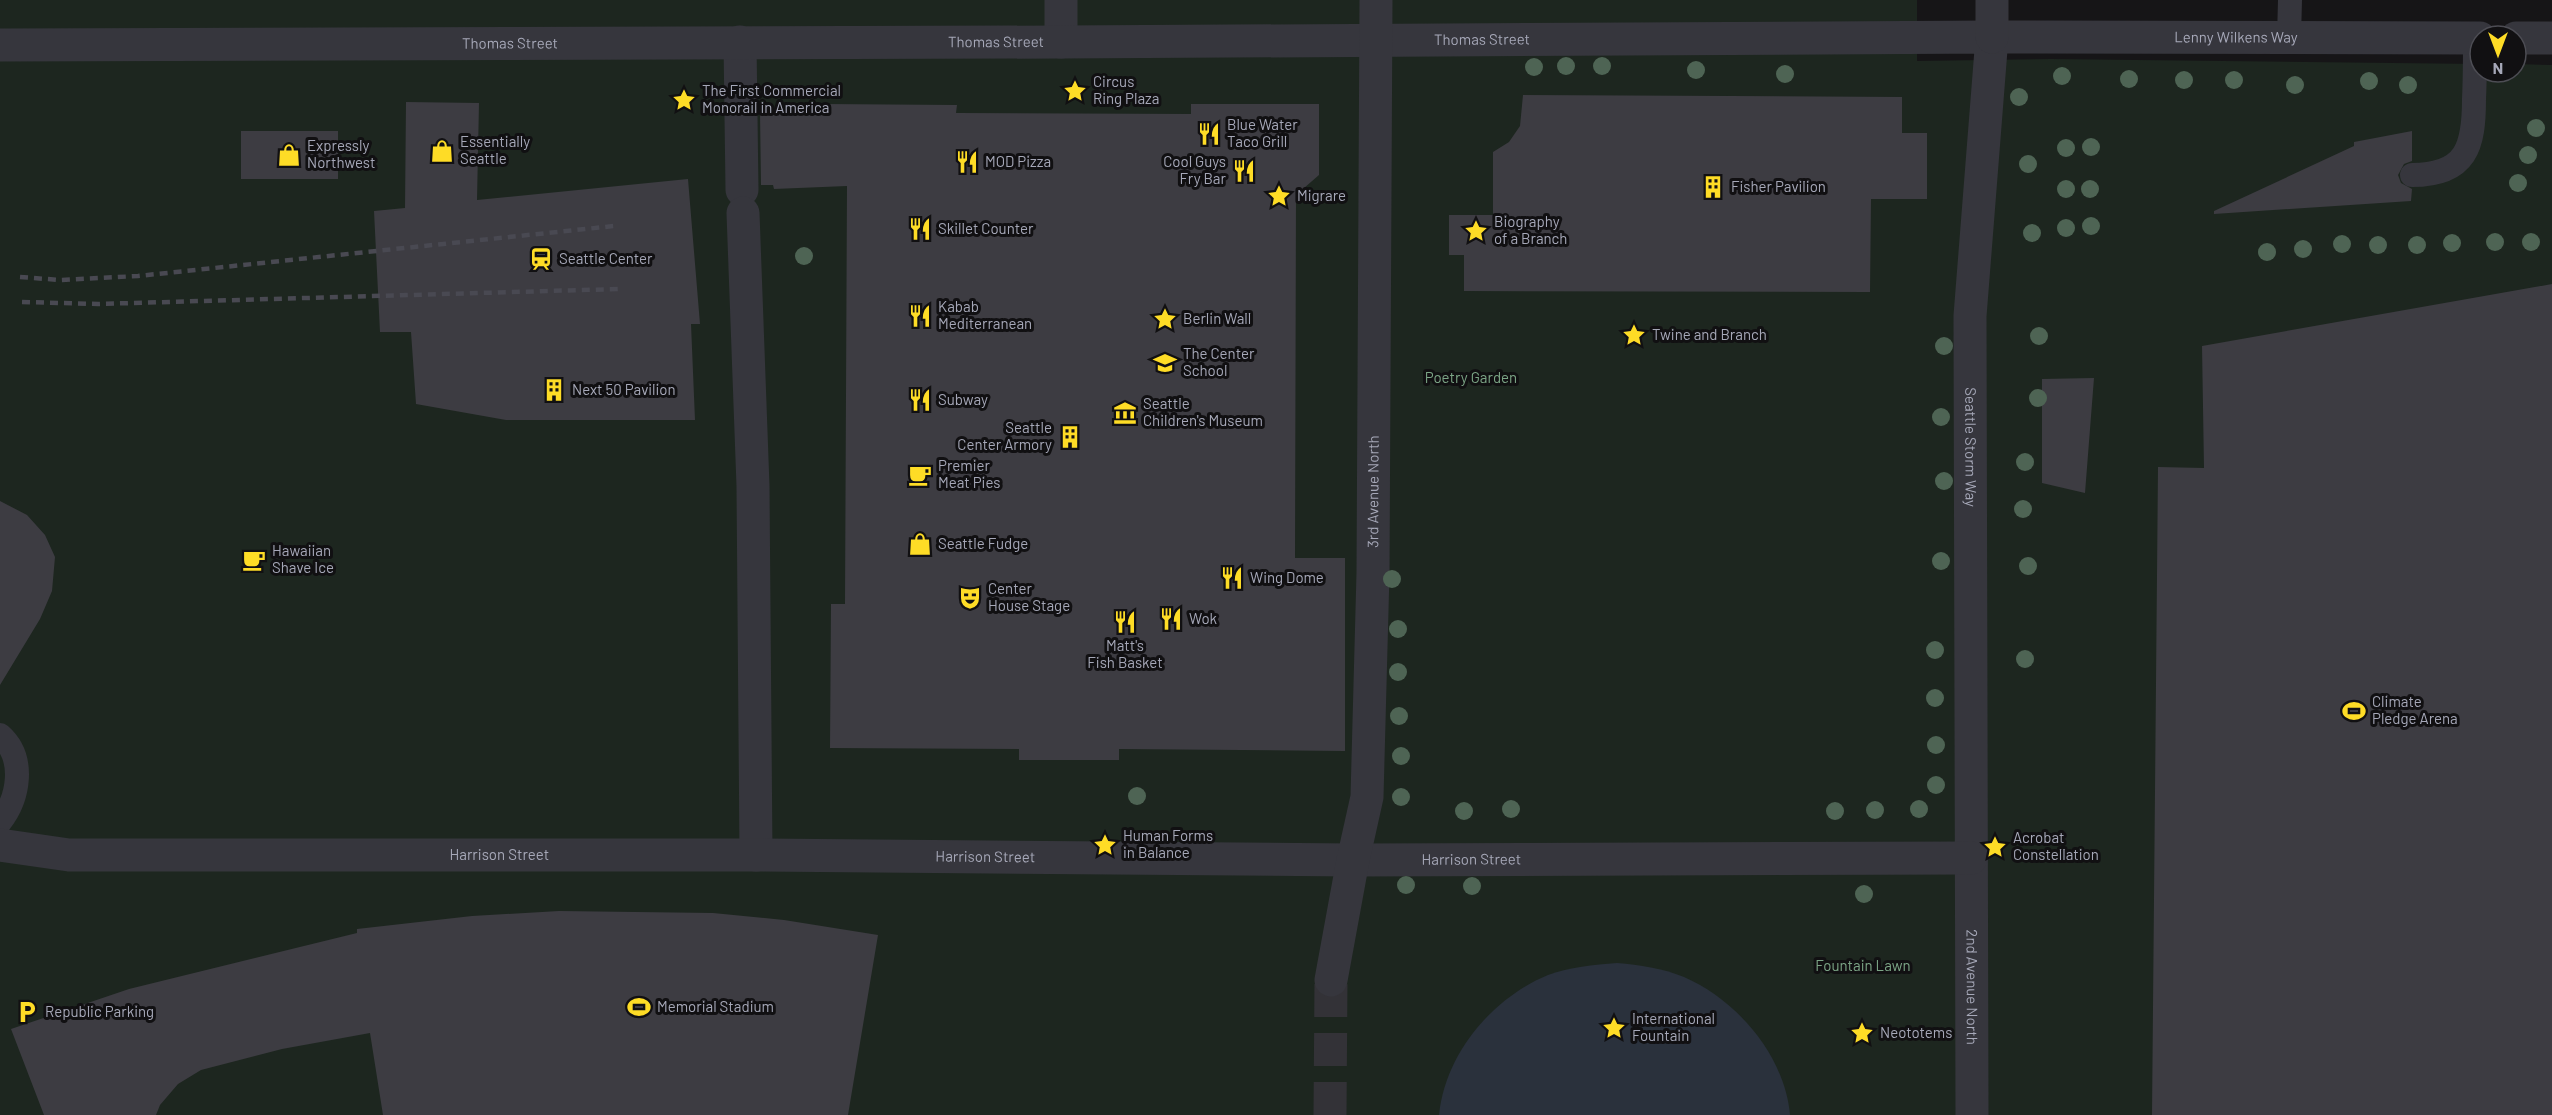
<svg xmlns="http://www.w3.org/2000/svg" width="2552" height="1115" font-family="Barlow,sans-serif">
	<rect width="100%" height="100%" fill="#161517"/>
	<path fill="#1d261f" d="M0,0H1917V61L2051,59L2480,64V72H2516V64L2552,65V1115H0Z"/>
	<path fill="#2a313c" d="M1617,963C1640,965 1662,968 1684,977C1737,1000 1785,1056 1790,1115H1439C1445,1054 1492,998 1548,975C1570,967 1593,965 1617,963Z"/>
	<path fill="#3d3c42" d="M1523,95L1902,97V133H1927V199H1871L1870,292L1464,291V255H1449V215H1493V152L1509,142L1520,126Z
		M406,102L479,103L477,200L688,179L700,324H691L695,420H506L416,404L411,332H380L374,211L405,208Z
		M824,104L957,105L956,113L1191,114V104H1319V175L1296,195L1295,558H1345V751L1119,749V760H1019V749L830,748L831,604H845L847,186L774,189L773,185H761L760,113H824Z
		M241,131H338V179H241Z
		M2412,131V161L2404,164L2398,175L2401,183L2412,189L2411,201L2214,214V211L2354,146V142Z
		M2552,284V1115H2152L2158,467L2204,468L2202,346Z
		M2094,378L2085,493L2042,483V379Z
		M0,501L27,515L45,535L55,557L52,591L40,619L0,685Z
		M559,911L713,913L784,920L878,935L848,1115H383L370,1033L282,1049L201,1070L178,1084L160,1105L156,1115H44L11,1029L129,989L357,933V929L472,916Z"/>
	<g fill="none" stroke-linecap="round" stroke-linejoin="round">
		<path stroke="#333237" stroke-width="33" stroke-dasharray="33 16" stroke-linecap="butt" d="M1330,1115L1331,980"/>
		<path stroke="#36363d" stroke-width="24" d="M2289,38L2290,0
			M2412,175C2467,175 2474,146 2474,99C2475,78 2475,58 2475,38
			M0,735C26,758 19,798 0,822"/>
		<g stroke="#36363d" stroke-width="33">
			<path d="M1061,0V42"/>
			<path d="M740,42L742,190"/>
			<path id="s1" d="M0,45L1061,42L1992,37L1970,316L1972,1115"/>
			<path d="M743,213L753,486L756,855"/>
			<path id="s2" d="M0,845L69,855H756L1353,860L1971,858"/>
			<path id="s3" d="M1331,980L1353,860L1367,797L1373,573L1376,0"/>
		</g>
		<g stroke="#36363d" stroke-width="33">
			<path id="s4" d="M1992,37L2480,38"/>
			<path d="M2516,38H2552"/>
		</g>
		<path stroke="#36363d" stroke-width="33" d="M1992,0V37"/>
		<path stroke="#494952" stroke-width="4.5" stroke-dasharray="8 6" stroke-linecap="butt" d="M20,277L60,280L138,276L614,226
			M22,302L98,304L618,289"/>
	</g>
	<g fill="#4e6454">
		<circle cx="1566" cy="66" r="9"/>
		<circle cx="1602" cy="66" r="9"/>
		<circle cx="1534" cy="67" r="9"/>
		<circle cx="1696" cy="70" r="9"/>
		<circle cx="1785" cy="74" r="9"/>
		<circle cx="2062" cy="76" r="9"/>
		<circle cx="2129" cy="79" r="9"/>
		<circle cx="2184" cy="80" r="9"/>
		<circle cx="2234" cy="80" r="9"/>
		<circle cx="2369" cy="81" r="9"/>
		<circle cx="2295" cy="85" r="9"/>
		<circle cx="2408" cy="85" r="9"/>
		<circle cx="2019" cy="97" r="9"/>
		<circle cx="2536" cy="128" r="9"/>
		<circle cx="2091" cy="147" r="9"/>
		<circle cx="2066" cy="148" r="9"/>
		<circle cx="2528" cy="155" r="9"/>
		<circle cx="2028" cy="164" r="9"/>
		<circle cx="2518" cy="183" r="9"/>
		<circle cx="2066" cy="189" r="9"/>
		<circle cx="2090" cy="189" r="9"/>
		<circle cx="2091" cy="226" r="9"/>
		<circle cx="2066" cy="228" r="9"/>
		<circle cx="2032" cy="233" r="9"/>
		<circle cx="2495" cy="242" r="9"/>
		<circle cx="2531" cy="242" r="9"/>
		<circle cx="2452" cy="243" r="9"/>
		<circle cx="2342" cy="244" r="9"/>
		<circle cx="2378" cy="245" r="9"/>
		<circle cx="2417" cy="245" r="9"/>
		<circle cx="2303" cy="249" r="9"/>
		<circle cx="2267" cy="252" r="9"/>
		<circle cx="804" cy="256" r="9"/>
		<circle cx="2039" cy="336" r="9"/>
		<circle cx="1944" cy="346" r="9"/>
		<circle cx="2038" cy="398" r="9"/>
		<circle cx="1941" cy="417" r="9"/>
		<circle cx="2025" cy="462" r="9"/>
		<circle cx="1944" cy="481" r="9"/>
		<circle cx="2023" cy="509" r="9"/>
		<circle cx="1941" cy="561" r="9"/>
		<circle cx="2028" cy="566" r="9"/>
		<circle cx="1392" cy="579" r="9"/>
		<circle cx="1398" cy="629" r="9"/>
		<circle cx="1935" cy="650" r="9"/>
		<circle cx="2025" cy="659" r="9"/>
		<circle cx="1398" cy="672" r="9"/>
		<circle cx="1935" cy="698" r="9"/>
		<circle cx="1399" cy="716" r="9"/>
		<circle cx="1936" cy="745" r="9"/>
		<circle cx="1401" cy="756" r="9"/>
		<circle cx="1936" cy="785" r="9"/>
		<circle cx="1137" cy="796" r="9"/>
		<circle cx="1401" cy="797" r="9"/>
		<circle cx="1511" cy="809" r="9"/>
		<circle cx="1919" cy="809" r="9"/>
		<circle cx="1875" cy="810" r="9"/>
		<circle cx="1464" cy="811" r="9"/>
		<circle cx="1835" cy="811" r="9"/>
		<circle cx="1406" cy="885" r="9"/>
		<circle cx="1472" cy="886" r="9"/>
		<circle cx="1864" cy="894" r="9"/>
	</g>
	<defs>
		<g id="sight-bare" transform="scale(1.8)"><path d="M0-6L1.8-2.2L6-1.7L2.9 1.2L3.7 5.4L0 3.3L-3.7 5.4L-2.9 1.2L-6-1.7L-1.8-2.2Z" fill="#fedc26" stroke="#111012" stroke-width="2.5" paint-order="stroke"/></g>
		<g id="restaurant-bare" transform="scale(1.8)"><path d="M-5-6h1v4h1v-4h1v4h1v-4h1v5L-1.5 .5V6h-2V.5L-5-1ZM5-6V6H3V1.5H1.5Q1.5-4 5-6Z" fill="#fedc26" stroke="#111012" stroke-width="2.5" paint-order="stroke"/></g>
		<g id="shop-bare" transform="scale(1.8)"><path d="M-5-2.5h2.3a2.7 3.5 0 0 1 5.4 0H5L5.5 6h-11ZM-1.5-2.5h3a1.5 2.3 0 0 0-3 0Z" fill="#fedc26" stroke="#111012" stroke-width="2.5" paint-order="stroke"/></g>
		<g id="building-bare" transform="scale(1.8)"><path d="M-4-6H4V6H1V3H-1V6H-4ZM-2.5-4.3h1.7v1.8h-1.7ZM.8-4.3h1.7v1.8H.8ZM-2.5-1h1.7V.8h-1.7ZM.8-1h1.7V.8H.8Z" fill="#fedc26" stroke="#111012" stroke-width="2.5" paint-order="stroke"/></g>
		<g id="station-bare" transform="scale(1.8)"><path d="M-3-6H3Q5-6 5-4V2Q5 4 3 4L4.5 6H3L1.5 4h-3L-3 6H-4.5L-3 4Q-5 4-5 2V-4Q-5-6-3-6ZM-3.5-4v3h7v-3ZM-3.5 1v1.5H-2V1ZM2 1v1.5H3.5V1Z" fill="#fedc26" stroke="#111012" stroke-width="2.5" paint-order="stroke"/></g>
		<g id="school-bare" transform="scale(1.8)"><path d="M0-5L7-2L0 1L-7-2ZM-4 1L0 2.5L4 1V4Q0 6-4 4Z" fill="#fedc26" stroke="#111012" stroke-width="2.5" paint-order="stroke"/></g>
		<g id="museum-bare" transform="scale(1.8)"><path d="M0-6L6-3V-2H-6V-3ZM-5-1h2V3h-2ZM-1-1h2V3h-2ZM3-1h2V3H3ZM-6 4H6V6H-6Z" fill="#fedc26" stroke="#111012" stroke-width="2.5" paint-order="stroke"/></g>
		<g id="cafe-bare" transform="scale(1.8)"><path d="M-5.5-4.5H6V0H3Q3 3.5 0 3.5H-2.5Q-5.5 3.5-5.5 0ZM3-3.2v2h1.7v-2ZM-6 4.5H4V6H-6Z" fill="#fedc26" stroke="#111012" stroke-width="2.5" paint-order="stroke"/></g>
		<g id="theatre-bare" transform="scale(1.8)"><path d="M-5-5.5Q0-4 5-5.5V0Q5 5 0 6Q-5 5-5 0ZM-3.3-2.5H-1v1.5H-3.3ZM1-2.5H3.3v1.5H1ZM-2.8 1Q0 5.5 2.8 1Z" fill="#fedc26" stroke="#111012" stroke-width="2.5" paint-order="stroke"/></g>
		<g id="stadium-bare" transform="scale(1.8)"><path d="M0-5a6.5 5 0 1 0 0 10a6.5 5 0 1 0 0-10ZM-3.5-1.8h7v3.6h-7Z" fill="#fedc26" stroke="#111012" stroke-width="2.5" paint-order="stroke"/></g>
		<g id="parking-bare" transform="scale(1.8)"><path d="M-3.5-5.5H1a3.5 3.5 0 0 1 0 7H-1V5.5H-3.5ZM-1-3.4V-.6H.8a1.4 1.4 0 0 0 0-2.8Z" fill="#fedc26" stroke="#111012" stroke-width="2.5" paint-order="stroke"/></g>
	</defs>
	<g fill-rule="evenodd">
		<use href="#sight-bare" x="1075" y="91"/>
		<use href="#sight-bare" x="684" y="100"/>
		<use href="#restaurant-bare" x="1209" y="134"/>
		<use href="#shop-bare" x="442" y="151"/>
		<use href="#shop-bare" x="289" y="155"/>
		<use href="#restaurant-bare" x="967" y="162"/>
		<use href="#restaurant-bare" x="1244" y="171"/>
		<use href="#building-bare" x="1713" y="187"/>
		<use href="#sight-bare" x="1279" y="196"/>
		<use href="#restaurant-bare" x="920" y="229"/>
		<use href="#sight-bare" x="1476" y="231"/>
		<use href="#station-bare" x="541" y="259"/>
		<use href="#restaurant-bare" x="920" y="316"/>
		<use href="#sight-bare" x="1165" y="319"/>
		<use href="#sight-bare" x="1634" y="335"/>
		<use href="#school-bare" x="1165" y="363"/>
		<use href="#building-bare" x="554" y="390"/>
		<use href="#restaurant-bare" x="920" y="400"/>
		<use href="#museum-bare" x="1125" y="413"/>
		<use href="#building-bare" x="1070" y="437"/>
		<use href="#cafe-bare" x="920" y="475"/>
		<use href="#shop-bare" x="920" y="544"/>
		<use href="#cafe-bare" x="254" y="560"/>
		<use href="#restaurant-bare" x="1232" y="578"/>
		<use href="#theatre-bare" x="970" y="598"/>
		<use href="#restaurant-bare" x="1171" y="619"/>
		<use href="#restaurant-bare" x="1125" y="622"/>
		<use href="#stadium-bare" x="2354" y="711"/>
		<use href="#sight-bare" x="1105" y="845"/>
		<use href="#sight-bare" x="1995" y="847"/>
		<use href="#stadium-bare" x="639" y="1007"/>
		<use href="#parking-bare" x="27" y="1012"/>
		<use href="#sight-bare" x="1614" y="1028"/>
		<use href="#sight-bare" x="1862" y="1033"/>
	</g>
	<g text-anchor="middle" stroke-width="6" stroke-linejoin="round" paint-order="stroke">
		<g font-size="15" fill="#a6a8b8" stroke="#111012">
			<text dy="5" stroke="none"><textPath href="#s1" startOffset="1482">Thomas Street</textPath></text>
			<text dy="5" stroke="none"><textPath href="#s4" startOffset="244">Lenny Wilkens Way</textPath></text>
			<text dy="5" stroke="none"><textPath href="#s1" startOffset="510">Thomas Street</textPath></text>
			<text dy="5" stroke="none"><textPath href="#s1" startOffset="996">Thomas Street</textPath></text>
			<text dy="5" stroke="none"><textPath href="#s1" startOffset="2403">Seattle Storm Way</textPath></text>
			<text dy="5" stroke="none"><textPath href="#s3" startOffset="492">3rd Avenue North</textPath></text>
			<text dy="5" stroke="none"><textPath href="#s2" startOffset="500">Harrison Street</textPath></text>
			<text dy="5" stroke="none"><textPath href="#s2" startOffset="986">Harrison Street</textPath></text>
			<text dy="5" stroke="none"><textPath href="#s2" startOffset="1472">Harrison Street</textPath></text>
			<text dy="5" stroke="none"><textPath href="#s1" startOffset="2943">2nd Avenue North</textPath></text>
		</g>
		<g font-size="15" fill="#a6a8b8" stroke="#111012" text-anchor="start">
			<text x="1093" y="87">Circus<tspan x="1093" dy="17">Ring Plaza</tspan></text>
			<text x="702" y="96">The First Commercial<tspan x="702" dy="17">Monorail in America</tspan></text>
			<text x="1227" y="130">Blue Water<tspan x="1227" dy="17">Taco Grill</tspan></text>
			<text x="460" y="147">Essentially<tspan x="460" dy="17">Seattle</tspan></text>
			<text x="307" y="151">Expressly<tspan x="307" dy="17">Northwest</tspan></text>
			<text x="985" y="167">MOD Pizza</text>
			<text x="1226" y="167" text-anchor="end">Cool Guys<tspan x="1226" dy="17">Fry Bar</tspan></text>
			<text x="1731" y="192">Fisher Pavilion</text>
			<text x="1297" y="201">Migrare</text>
			<text x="1494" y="227">Biography<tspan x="1494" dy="17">of a Branch</tspan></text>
			<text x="938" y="234">Skillet Counter</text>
			<text x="559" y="264">Seattle Center</text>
			<text x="938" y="312">Kabab<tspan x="938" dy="17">Mediterranean</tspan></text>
			<text x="1183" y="324">Berlin Wall</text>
			<text x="1652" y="340">Twine and Branch</text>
			<text x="1183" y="359">The Center<tspan x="1183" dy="17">School</tspan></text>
			<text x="572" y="395">Next 50 Pavilion</text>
			<text x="938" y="405">Subway</text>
			<text x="1143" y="409">Seattle<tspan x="1143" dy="17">Children's Museum</tspan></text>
			<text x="1052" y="433" text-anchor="end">Seattle<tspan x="1052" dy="17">Center Armory</tspan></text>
			<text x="938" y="471">Premier<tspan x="938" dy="17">Meat Pies</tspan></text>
			<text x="938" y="549">Seattle Fudge</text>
			<text x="272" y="556">Hawaiian<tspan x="272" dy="17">Shave Ice</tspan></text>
			<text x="1250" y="583">Wing Dome</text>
			<text x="988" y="594">Center<tspan x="988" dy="17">House Stage</tspan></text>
			<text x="1189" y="624">Wok</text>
			<text x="1125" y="651" text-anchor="middle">Matt's<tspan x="1125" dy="17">Fish Basket</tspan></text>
			<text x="2372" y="707">Climate<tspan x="2372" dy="17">Pledge Arena</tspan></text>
			<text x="1123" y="841">Human Forms<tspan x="1123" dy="17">in Balance</tspan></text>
			<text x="2013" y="843">Acrobat<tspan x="2013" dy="17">Constellation</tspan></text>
			<text x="657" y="1012">Memorial Stadium</text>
			<text x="45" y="1017">Republic Parking</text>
			<text x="1632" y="1024">International<tspan x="1632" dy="17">Fountain</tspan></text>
			<text x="1880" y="1038">Neototems</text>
		</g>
		<g font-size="15" fill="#7ca586" stroke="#111012">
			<text x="1471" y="383">Poetry Garden</text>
			<text x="1863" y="971">Fountain Lawn</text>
		</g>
	</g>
	<g transform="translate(2498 54) rotate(180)"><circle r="28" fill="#111012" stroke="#4d4d54" stroke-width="1.5"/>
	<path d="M0-4.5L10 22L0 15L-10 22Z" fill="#fedc26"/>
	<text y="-9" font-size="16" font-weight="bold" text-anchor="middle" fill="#a6a8b8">N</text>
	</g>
</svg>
